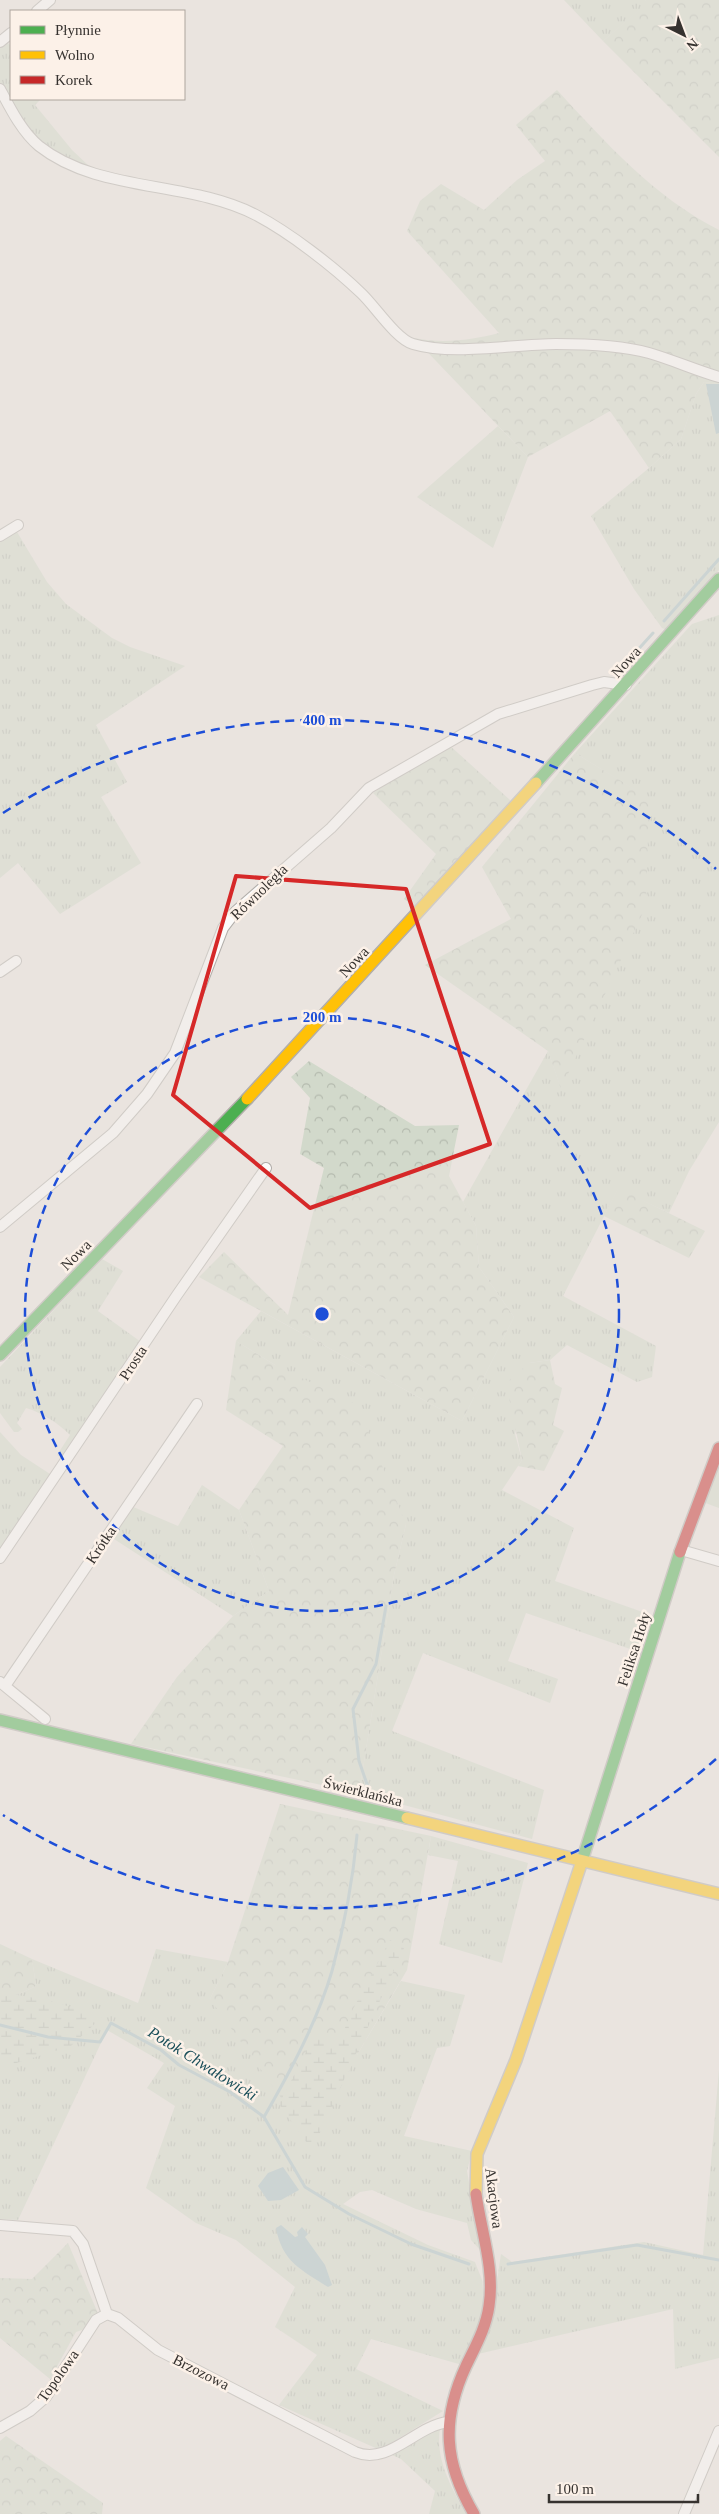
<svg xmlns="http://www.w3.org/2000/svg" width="719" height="2514" font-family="Georgia,serif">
	<defs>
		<pattern id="grass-tufts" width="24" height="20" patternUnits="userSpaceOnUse" patternTransform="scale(1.25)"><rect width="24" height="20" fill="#d2d9cb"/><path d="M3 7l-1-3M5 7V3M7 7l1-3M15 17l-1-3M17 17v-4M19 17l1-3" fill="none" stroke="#b5bbaf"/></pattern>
		<pattern id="forest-crowns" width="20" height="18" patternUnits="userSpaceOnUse" patternTransform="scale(1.25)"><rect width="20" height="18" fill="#d2d9cb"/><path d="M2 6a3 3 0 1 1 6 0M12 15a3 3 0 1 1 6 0" fill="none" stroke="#b5bbaf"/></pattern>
		<pattern id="wetland-marsh" width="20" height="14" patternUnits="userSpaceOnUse" patternTransform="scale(1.25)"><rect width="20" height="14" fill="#d2d9cb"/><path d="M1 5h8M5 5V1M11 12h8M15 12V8" fill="none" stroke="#b5bbaf"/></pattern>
	</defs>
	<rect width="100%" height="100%" fill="#eae4df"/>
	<path fill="url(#grass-tufts)" d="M564,0H645L648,3L603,41Z
		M6,41L11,46V99H41L35,105L72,150L90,167L71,161L38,141L26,126L0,84V45Z
		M704,382L719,384V570L667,630L662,628L634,589L591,516L649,468L681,439L696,394Z
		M498,426L528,457L493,548L417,497Z
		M17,532L47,582L66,604L112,638L130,647L185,666L96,725L127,782L101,797L141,863L60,914L18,863L0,878V542Z
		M719,615V1122L689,1171L669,1213L618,1189L563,1296L656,1346L652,1377L637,1382L567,1345L550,1360L529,1363L515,1434L522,1460L502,1490L574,1528L555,1581L648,1614L636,1651L526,1613L508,1661L558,1679L550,1703L423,1653L392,1731L544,1790L532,1839L359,1793L394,1575L406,1524L275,1365L236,1341L261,1311L462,1421L514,1317L479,1267L476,1226L463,1202L548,1051L561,1088L648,798L575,753L692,624Z
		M102,1259L123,1271L98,1311L141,1342L61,1457L57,1455L70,1435C58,1423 43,1413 26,1408L17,1423L22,1429L18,1432H14L0,1413V1367Z
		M0,1432L21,1455L50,1474L0,1550Z
		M202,1485L239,1510L269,1591L233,1616L114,1539L131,1506L178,1526Z
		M431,1836L528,1863L502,1963L439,1944L458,1861L428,1855Z
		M156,1949L228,1962L210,1999L357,2055L401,1981L465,1995L450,2046L437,2048L404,2136L472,2151L467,2171L481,2251L471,2240L467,2223L416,2209L372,2190L360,2192L343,2204L428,2245L475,2262C477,2268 480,2274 482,2280C486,2300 478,2354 459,2364L371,2339L356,2369L443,2411L380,2450L279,2405L317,2355L275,2327L295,2287L236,2240L196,2223L146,2188L175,2106L147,2088L164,2063L107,2030L18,2220L0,2219V2003L36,1986L32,1959L138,2003Z
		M719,2070V2358L675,2369L673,2309L478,2354L490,2330L501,2254L512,2262L644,2242L703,2255Z
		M434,2427L440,2428C435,2460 451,2486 466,2514H429L435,2491L401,2459L390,2454Z"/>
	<path fill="url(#forest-crowns)" d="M645,0H719V157L603,41L647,3Z
		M557,90C606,143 654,197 719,230V384L704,382L696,394L681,439L649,468L610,411L528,457L414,338C442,344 472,340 499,333L407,231L420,201L441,184L484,210L517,180L545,161L516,125Z
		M448,744L511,801L416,907L404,899L436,854L373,793Z
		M575,753L649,798L646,906L561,1089L548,1051L425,965L511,919L482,867Z
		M309,1061L415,1126L459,1125L449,1176L476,1226L479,1267L514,1317L462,1421L199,1277L224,1252L288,1315L324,1168L300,1154L310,1098L291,1077Z
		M618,1188L705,1231L689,1258L604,1216Z
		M236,1341L275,1365L357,1405L406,1524L394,1575L359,1793L131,1744L177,1677L233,1616L269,1591L239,1510L283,1446L226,1410Z
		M550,1360L555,1384L562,1388L553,1425L564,1431L544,1471L518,1466L522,1460L506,1383L529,1363Z
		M280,1804L431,1836L407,1970L357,2055L313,2142L210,1999L228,1962Z
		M0,1944L32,1959L36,1986L0,2003Z
		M68,2243L102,2323L76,2332L50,2379L0,2338V2278L32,2279Z
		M6,2436L103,2503L102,2514H0V2441Z"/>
	<path fill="url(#wetland-marsh)" d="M390,1940L404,1948L312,2150L279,2104L317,2031L336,2049L353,2009Z
		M0,1992L46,2000L103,2016L71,2046L13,2064L0,2062Z"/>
	<path fill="#d2d9cb" d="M719,1448V1508L700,1501Z"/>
	<path fill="#a9c1c6" d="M706,384H719V433L716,434Z
		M283,2167L299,2190L281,2200L268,2201L258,2186L268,2173Z
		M281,2225L295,2237L298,2236L297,2232L302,2227L308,2234L305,2237L325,2265L332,2285L328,2287C302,2270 282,2262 276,2228Z"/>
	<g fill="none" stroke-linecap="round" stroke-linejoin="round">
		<path stroke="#a9c1c6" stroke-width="3" d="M664,621L719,559
			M615,675L653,633
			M365,1797L368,1787L359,1761L353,1709L376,1664L386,1606
			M0,2025L48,2037L100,2042L111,2023L161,2050L179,2065L230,2092L264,2117L305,2187L349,2214L411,2244L469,2264
			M264,2117C291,2070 317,2022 332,1971C344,1927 353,1880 357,1835
			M508,2264L637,2245L719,2260"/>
		<g stroke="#b2aeaa" stroke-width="12">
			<path id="street" d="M37,11L50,0
				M0,42L11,33
				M0,89C10,108 22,132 39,146C98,193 189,180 256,215C290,233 333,266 361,293C375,306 396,339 413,344C453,356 513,344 556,344C586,344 620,345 649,353C673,360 695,370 719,377
				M0,536L18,525
				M0,972L16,961
				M0,1227L113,1133L147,1094L175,1053L223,928L236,911L331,828L369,788L498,714L592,685L604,682L626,685
				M681,1550L719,1561
				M0,1558L177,1295L266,1168
				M0,1682L45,1719
				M5,1686L197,1404
				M0,2225L73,2231L83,2244L107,2314L118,2318L158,2350L355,2452C389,2466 415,2426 448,2422
				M0,2428L30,2411L46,2397L96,2320L107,2314
				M684,2514L719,2431"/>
		</g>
		<g stroke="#b2aeaa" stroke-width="14">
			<path id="fast" d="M536,783L719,579
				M0,1355L247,1099
				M0,1720L407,1818
				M581,1864L680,1552"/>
		</g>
		<g stroke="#b2aeaa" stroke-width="14">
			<path id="slow" d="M247,1099L536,783
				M407,1818L719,1894
				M476,2194L477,2154L516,2060L581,1864"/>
		</g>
		<g stroke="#b2aeaa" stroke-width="14">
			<path id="jam" d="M680,1552L719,1448
				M474,2514C444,2463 441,2420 466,2366C475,2347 486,2328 489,2306C495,2269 481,2231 476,2194"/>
		</g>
		<use href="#street" stroke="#fcfbfa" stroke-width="10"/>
		<use href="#fast" stroke="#4caf50" stroke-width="11"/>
		<use href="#slow" stroke="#ffc107" stroke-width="11"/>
		<use href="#jam" stroke="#c62828" stroke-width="11"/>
	</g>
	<path d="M0 0H719V2514H0ZM236,876L406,889L490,1144L310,1208L173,1095Z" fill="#eae4df" fill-opacity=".55" fill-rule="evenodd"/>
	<path fill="none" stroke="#d62828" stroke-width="4" stroke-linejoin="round" d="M236,876L406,889L490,1144L310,1208L173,1095Z"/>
	<g fill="none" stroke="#1d4ed8" stroke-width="2.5" stroke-dasharray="9 6">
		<circle cx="322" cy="1314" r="297"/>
		<path d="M716 1759A594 594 0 0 1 3 1815M3 813A594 594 0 0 1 716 869"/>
	</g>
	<g text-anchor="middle" stroke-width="5" stroke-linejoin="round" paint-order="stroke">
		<g font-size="15" fill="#36322f" stroke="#fcf1e8">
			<text transform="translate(626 662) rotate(-48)" y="5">Nowa</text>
			<text transform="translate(259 892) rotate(-44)" y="5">Równoległa</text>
			<text transform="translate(354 962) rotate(-47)" y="5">Nowa</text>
			<text transform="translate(76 1255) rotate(-45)" y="5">Nowa</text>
			<text transform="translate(133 1363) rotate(-57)" y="5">Prosta</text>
			<text transform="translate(101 1545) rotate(-56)" y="5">Krótka</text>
			<text transform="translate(634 1649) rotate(-72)" y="5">Feliksa Hoły</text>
			<text transform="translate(363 1792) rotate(14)" y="5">Świerklańska</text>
			<text transform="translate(494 2198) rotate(83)" y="5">Akacjowa</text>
			<text transform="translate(201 2372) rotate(27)" y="5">Brzozowa</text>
			<text transform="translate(58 2376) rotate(-55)" y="5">Topolowa</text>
		</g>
		<g font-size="16" font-style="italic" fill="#1a4e59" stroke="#fcf1e8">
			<text transform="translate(203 2063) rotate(32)" y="6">Potok Chwałowicki</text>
		</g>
	</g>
	<circle cx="322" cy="1314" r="8" fill="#1d4ed8" stroke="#fcf1e8" stroke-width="2.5"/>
	<g font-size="15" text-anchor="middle" font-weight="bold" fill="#1d4ed8" stroke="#fcf1e8" stroke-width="5" stroke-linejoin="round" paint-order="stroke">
		<text x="322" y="725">400 m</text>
		<text x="322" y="1022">200 m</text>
	</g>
	<rect x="10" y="10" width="175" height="90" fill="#fcf1e8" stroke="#ada59e"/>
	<rect x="20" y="26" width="25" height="8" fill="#4caf50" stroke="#ada59e"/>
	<text x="55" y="35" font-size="15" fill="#36322f">Płynnie</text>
	<rect x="20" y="51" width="25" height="8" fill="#ffc107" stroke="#ada59e"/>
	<text x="55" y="60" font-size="15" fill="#36322f">Wolno</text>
	<rect x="20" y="76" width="25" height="8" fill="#c62828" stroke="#ada59e"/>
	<text x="55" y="85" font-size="15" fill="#36322f">Korek</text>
	<g transform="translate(684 35) rotate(138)" stroke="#fcf1e8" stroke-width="4" paint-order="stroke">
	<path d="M0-4L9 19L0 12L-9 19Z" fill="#36322f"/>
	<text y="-8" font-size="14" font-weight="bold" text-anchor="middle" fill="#36322f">N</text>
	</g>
	<path d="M549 2494v8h149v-8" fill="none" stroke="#36322f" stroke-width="2.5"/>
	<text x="556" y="2494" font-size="15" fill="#36322f" stroke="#fcf1e8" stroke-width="4" paint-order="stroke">100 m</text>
</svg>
